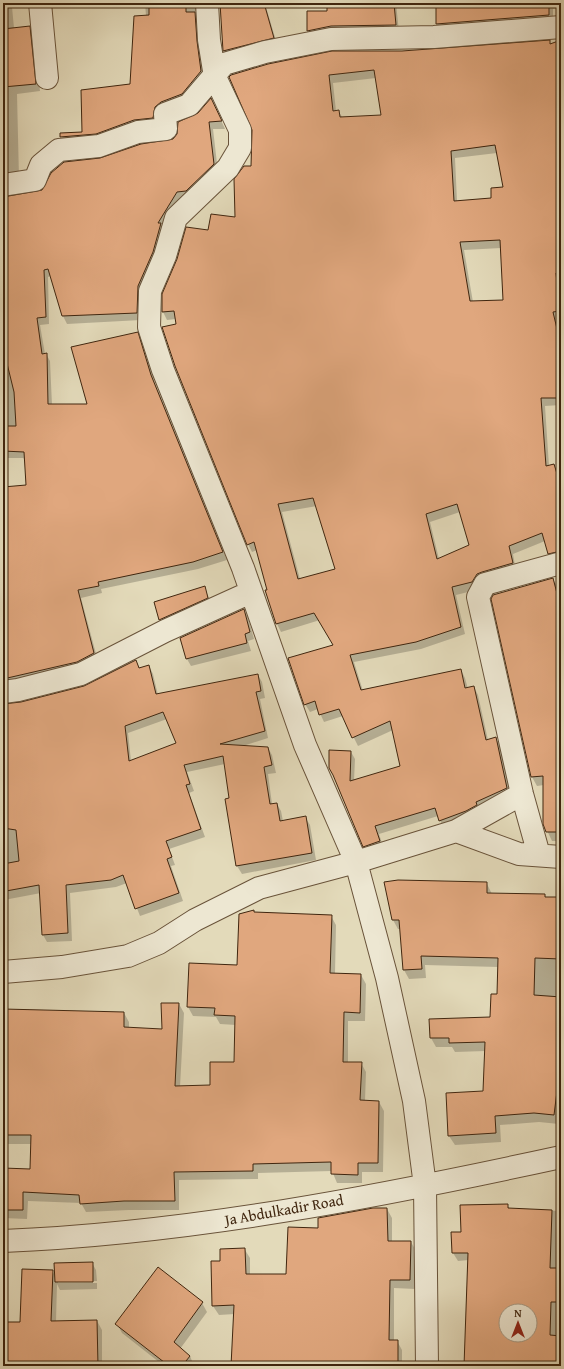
<svg xmlns="http://www.w3.org/2000/svg" width="564" height="1369" font-family="'Gentium Book Plus',serif">
	<rect width="100%" height="100%" fill="#e3daba"/>
	<filter id="stains"><feTurbulence type="fractalNoise" baseFrequency=".005" numOctaves="4"/><feColorMatrix values="0 0 0 0 .2 0 0 0 0 .09 0 0 0 0 .02 0 0 0 .5 -.17"/></filter>
	<radialGradient id="worn" r=".72"><stop offset=".6" stop-color="#630" stop-opacity="0"/><stop offset="1" stop-color="#630" stop-opacity=".3"/></radialGradient>
	<path fill="#0003" fill-rule="evenodd" d="M3,3H9L12,7L14,28L29,27L33,34L40,91L17,94L19,178L3,182Z
		M145,3H200L205,78L156,124L65,144L61,134L83,133L131,85L146,16Z
		M221,3H281L266,7L277,44L228,57L224,51Z
		M328,3H396L399,32L312,37L308,31L329,12Z
		M437,3H561V7L553,9V22L441,31L437,24Z
		M549,41L551,45L561,41V405L545,406L549,466H553L561,483V558L553,560L545,541L513,554L516,571L476,590L456,595L465,634L421,649L354,662L363,691L461,670L465,678L468,689L474,687L478,695L488,740L496,738L500,746L511,796L444,829L438,816L379,834L384,849L369,854L335,777L351,752L355,759L354,781L401,767L393,730L358,746L343,716L324,722L318,709L310,712L305,704L334,645L320,620L281,632L277,624L266,591L268,590L257,550L252,552L248,544L176,319L167,320L163,312L209,231L236,218L252,167L251,155L254,148L252,125L230,78L402,52ZM376,78L382,116L343,118L338,111H336L333,83ZM497,153L504,188L492,199L457,201L455,158ZM501,248L504,301L473,302L464,250ZM317,506L337,569L300,579L282,512ZM460,512L471,545L439,559L430,522Z
		M215,107L225,129H213L218,172L190,198L141,320L67,324L63,316L51,276L48,277L49,324L40,325L45,354H46L50,361L52,405H89L137,334L141,341L155,383L227,560L198,569L101,589L102,593L81,598L98,661L3,688V488L27,486L26,460L23,458H3V198L38,193L101,159L173,140Z
		M553,579L558,588H561V841H552L544,824V785L537,786L532,777L492,599Z
		M204,587L212,605L165,627L155,603Z
		M244,610L248,617L254,639L248,641L251,651L191,666L187,659L181,638Z
		M136,661L140,669L149,666L153,674L158,695L258,675L262,682L265,698L260,699L268,738L243,746L268,748L272,755L276,773L268,774L272,804H277L281,811L283,821L305,817L310,825L316,860L242,874L237,866L226,799H230L225,764L187,772L194,791L189,793L205,837L169,849L175,865L171,866L183,901L140,916L127,883L116,887L70,893L72,941L47,942L43,935L41,893L4,900L5,941H3V704L21,703L84,687ZM167,719L177,744L131,761L128,733Z
		M486,882L492,894L545,895L546,898H561V1105L559,1124L539,1122L500,1125L501,1142L455,1145L449,1136L484,1092L486,1051L455,1052L452,1047H436L431,1038L430,1020L491,1018L498,995V967L425,965L426,978L409,979L404,970L401,929H398L393,920L386,883Z
		M254,911L255,913L331,916L336,925L335,974L361,975L366,984L365,1021H348V1063H361L366,1072L365,1101L379,1102L384,1111L383,1172H362V1183H337L332,1171L258,1173V1179L179,1180V1210H129L86,1212L81,1203L28,1201L27,1219L3,1218V1169L31,1170L32,1144H3V1010L124,1013L129,1022V1028L163,1030L179,1004L184,1013L180,1087L211,1086L235,1063L236,1025L220,1024L216,1017L193,1016L188,1007L238,966Z
		M507,1205L510,1209L561,1211V1366H464L469,1260L458,1261L453,1253L462,1233ZM506,1311H530V1335H506Z
		M387,1209L392,1218V1242H411L416,1251L415,1289L394,1288V1341H397L402,1350V1366H231L235,1314L219,1315L213,1306L221,1262L245,1250L250,1258V1275H287L319,1229Z
		M92,1263L96,1270L97,1281H58V1283H97V1289L60,1290L57,1284L56,1322L97,1321L102,1330V1366H3V1322H21L52,1271L56,1277Z
		M202,1303L207,1312L180,1349L190,1356L194,1366H164L122,1333L117,1324Z"/>
	<path fill="#e0a77e" stroke="#40260f" fill-rule="evenodd" d="M149,3H186V12H195L197,41L201,71L182,94L161,102L155,107L153,118L134,120L96,134L60,137V133L82,132L81,90L130,84L134,16L149,15Z
		M220,3H264L274,38L223,51Z
		M327,3H394L396,25L331,26L307,31V11H327Z
		M436,3H549V15L436,24Z
		M30,26L36,84L3,87V29Z
		M550,40V44L561,40V272L556,273L560,311L553,312L561,346V398H541L546,466L554,464L561,487V551L548,554L542,533L509,546L513,563L482,572L477,574L472,582L452,587L461,627L416,642L350,655L361,690L461,669L465,688L474,686L486,740L496,737L507,788L476,802L477,805L466,811L439,821L435,808L375,826L380,841L363,847L333,775L329,768V750L351,751L350,781L400,766L390,721L352,738L339,709L319,715L315,701L304,705L288,658L333,645L314,613L276,624L265,590H267L254,542L247,545L175,366L162,327L176,324L174,311L162,312V294L177,259L186,227L208,230L211,214L235,217L234,179L244,166H251L252,130L229,77L231,75L268,64L332,51H402ZM374,70L381,115L340,117L339,110L333,111L329,75ZM495,145L503,187L491,188V198L454,201L451,151ZM500,240L503,300L470,301L460,242ZM313,498L335,569L298,579L278,504ZM457,504L469,545L437,559L426,514Z
		M211,98L222,121L209,122L214,164L186,191L177,192L158,223H161L153,252L138,286L137,313L62,316L48,269L44,270L46,317L37,318L42,354L47,353L48,404H87L71,347L138,332L151,375L223,552L193,562L98,582L99,586L78,590L94,653L77,662L3,679V487L26,485L24,452L3,451V426H16L14,392L3,347V197L42,190L51,173L64,162L100,158L141,144L173,139L177,134L178,122L198,113Z
		M553,578L561,609V832H546L543,824V776L531,777L491,599L493,595Z
		M205,586L208,598L159,620L154,602Z
		M244,609L250,632L245,634L247,643L186,659L180,638Z
		M136,660L139,668L149,665L156,694L258,674L261,691L256,692L265,731L220,744L268,747L272,765L264,767L270,804L277,803L280,821L306,816L312,853L236,866L225,799L229,798L223,756L184,765L190,784L186,785L201,829L166,841L172,857L167,859L179,893L135,909L123,875L111,880L66,885L68,933L42,935L39,885L6,891L3,876V864L19,861L16,830L3,828L7,782H3V704L21,702L84,686ZM163,712L176,743L129,761L125,726Z
		M398,880L487,882V893L545,894V897H561V959L535,958L534,995L561,997V1091H557L554,1115L534,1113L495,1116L496,1133L448,1136L446,1093L483,1091L485,1042L449,1043V1038H430L429,1019L490,1017L491,994H497L498,958L421,956L422,969L403,970L399,920H392L384,882Z
		M254,910V912L332,915L330,973L361,974L360,1013L344,1012L343,1062H362L360,1100L379,1101L378,1163H358V1175L331,1174V1162L253,1164V1171L174,1172L175,1201H124L80,1204L79,1195L23,1192V1210H3V1168L30,1169L31,1135H3V1009L124,1012V1027L162,1029L161,1003H179L175,1086L210,1085V1062H234L235,1016L214,1015L215,1008L187,1007L189,963L237,965L239,914Z
		M508,1204V1208L552,1210L550,1268H561V1302H551L550,1335L561,1336V1366H464L468,1253H452L451,1232H461L460,1205ZM506,1311H530V1335H506Z
		M373,1208H387L388,1241H411L410,1280H390L389,1340H398V1366H231L234,1305L212,1306L211,1261H220V1249L245,1248L246,1274H286L288,1227L318,1228V1218Z
		M93,1262V1282H55L54,1263Z
		M158,1267L203,1302L174,1342L190,1356L182,1366H169L115,1324Z
		M22,1269L53,1270L51,1321L97,1320L98,1366H5L6,1322H20Z"/>
	<g fill="none" stroke-linecap="round" stroke-linejoin="round">
		<g stroke="#69533a" stroke-width="24">
			<path id="minor" d="M40,3L47,78
				M207,3L209,40L215,77L240,130V148L228,168L176,218L165,256L150,291L149,327L163,370L243,568L305,745L356,862L387,978L414,1101L425,1186L427,1366
				M3,185L35,180L41,165L59,150L99,146L138,132L166,129L165,114L189,105L224,64L265,52L331,39L434,37L561,27
				M3,692L18,690L81,674L165,631L251,592
				M456,831L522,794
				M539,855L522,794L478,597L485,584L561,563
				M3,972L62,967L128,956L159,943L195,920L259,888L356,862L456,831L519,854L561,857
				M3,1241C191,1233 377,1197 561,1157"/>
		</g>
		<use href="#minor" stroke="#ede7d2" stroke-width="22"/>
	</g>
	<g text-anchor="middle" stroke-width="4" stroke-linejoin="round" paint-order="stroke">
		<g font-size="15" fill="#40260f" stroke="#ede7d2">
			<text transform="translate(284 1210) rotate(-10)" y="5">Ja Abdulkadir Road</text>
		</g>
	</g>
	<rect width="564" height="1369" fill="none" stroke="#e3daba" stroke-width="16"/>
	<rect x="4" y="4" width="556" height="1361" fill="none" stroke="#40260f" stroke-width="2"/>
	<rect x="8" y="8" width="548" height="1353" fill="none" stroke="#40260f"/>
	<g transform="translate(518 1323)"><circle r="19" fill="#ede7d2" stroke="#a89a84"/>
	<path d="M0-3L7 15L0 10L-7 15Z" fill="#8f2418"/>
	<text y="-6" font-size="11" font-weight="bold" text-anchor="middle" fill="#40260f">N</text>
	</g>
	<rect width="100%" height="100%" filter="url(#stains)"/>
	<rect width="100%" height="100%" fill="url(#worn)"/>
</svg>
